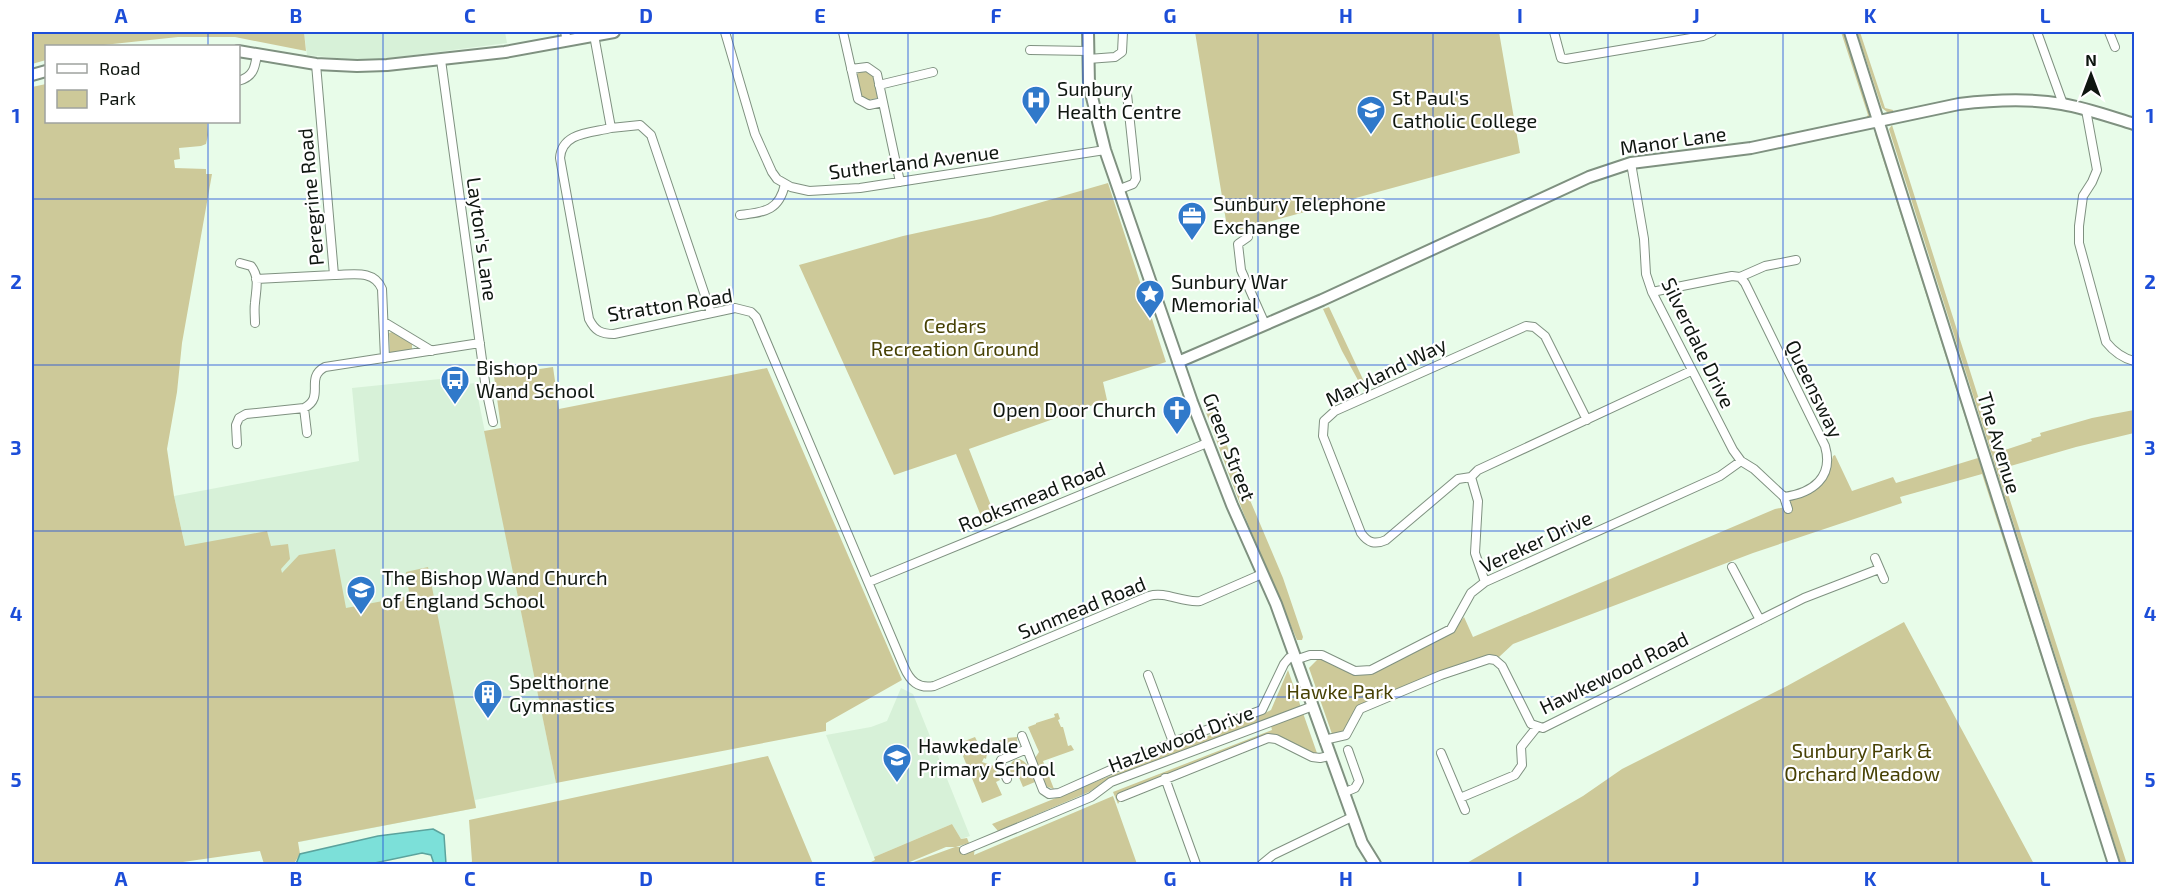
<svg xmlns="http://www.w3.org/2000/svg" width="2166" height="896" font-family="'Exo 2',sans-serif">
	<rect width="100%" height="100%" fill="#e8fce9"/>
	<path fill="#d7f1d8" d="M304,32H505L507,43L383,59H345L307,55Z
		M440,379L441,387L475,383L556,783L475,800L476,808L253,851L174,496L359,461L352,388Z
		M901,688L913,694L970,836L961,839L952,824L874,857L826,735L871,727L887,721Z"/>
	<path fill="#cdc999" d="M32,32H304L306,51L235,37H178L94,46H46V60L32,64Z
		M1195,32H1499L1520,153L1228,233Z
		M1841,32H1847L1873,114L1871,118L1864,120L1868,115Z
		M1857,32H1860L1885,108L1893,110L1894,114L1887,112L1882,108Z
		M863,69L873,73L878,98L868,100L862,98L857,74Z
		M46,84V122H207L208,135L206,144L201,146L179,148L180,159L174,160L175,168L206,169V174H212L182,343L177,392L167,449L174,496L185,546L267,531L271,546L288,544L290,559L281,569L282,573L299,555L335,549L346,608L404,597L409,592L406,572L428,567L476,808L298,842L300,854L295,862V864H264L260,851L169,864H32V225L34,195L32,87Z
		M1892,125L1996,453L2032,441L2031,439L2041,436L2040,433L2092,418L2134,410V433L2076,447L2000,469L2127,864H2121L1889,129Z
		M1879,133L2112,864H2108L1982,474L1900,497L1902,503L1753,553L1513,644L1499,657L1488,655L1481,657L1360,705L1354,711L1345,733L1332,734L1309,668L1317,660C1337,657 1348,678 1372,674L1453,631L1464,617L1473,637L1775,509L1791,506L1790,501C1814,489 1827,483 1833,456L1835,455L1852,491L1893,477L1896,483L1978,458L1875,134Z
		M1108,183L1166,362L1103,382L1107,400L969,449L997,521L985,526L956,454L894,475L799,265L903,236L990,217Z
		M1329,307L1368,390L1364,391L1342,351L1323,309Z
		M392,332L412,344V350L390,354L389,333Z
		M553,367L559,409L767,368L902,680L826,723V731L556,783L484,431L501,428L494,376Z
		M1207,406L1211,408L1283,578L1303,637L1302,640H1297L1243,512L1204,407Z
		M1904,622L2034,864H1465L1583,796L1622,769L1787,686Z
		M1288,670L1318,756L1276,736L1124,794L1118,804L1113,792L1272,730L1269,718L1109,779L1089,792L998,831L992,824L1267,712L1271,710Z
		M1058,713L1060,719L1058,720L1061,727H1063L1068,746L1071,745L1074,750L1043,761L1054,789L1045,786L1035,758L1039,752L1028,727L1036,724V723L1055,717L1054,714Z
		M975,737L978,743L991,738L993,743L1007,738L1017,737L1018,750L1003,757L994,751L987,754L986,759L984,758L982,762L994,766L1000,780L996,782L1002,795L982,803L963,756L964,755L962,748L959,749L957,744Z
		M768,756L813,864H471L472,861L469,820Z
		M1017,759C1028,759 1031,773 1035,782L1023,787L1018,775L1012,777C1009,770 1008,762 1017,759Z
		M1113,796L1137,864H908L955,847H946L905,864H872L871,862L875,860L874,857L952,824L961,839L967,838L969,843L956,847H975L974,855Z"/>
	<path fill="#7ce0d9" stroke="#5ba39d" stroke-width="1.5" d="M433,829L444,835L446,864H434L431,855L422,853L370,864H296L300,854L378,836Z"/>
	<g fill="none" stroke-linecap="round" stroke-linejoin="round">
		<g stroke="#7f9180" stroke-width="10">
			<path id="street" d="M565,32L567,40
				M725,32L755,134L772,172L777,179L791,187L809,191L860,188L1105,150
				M843,32L858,99L869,105L883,102
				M1554,32L1561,58L1566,59L1703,36L1712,32
				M2037,32L2063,104
				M2109,32L2115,47
				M594,35L611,128C591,133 562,132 560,158L589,319C595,331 601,334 614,334L735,308L751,312L756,317L904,667C910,681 918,689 934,686L1149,596C1166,591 1182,603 1200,601L1262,574
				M1030,50L1088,51
				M1088,59L1115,57L1122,52L1123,32
				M441,60L486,389L493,422
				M316,64L334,275C352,275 374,269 382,289L385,358
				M851,69L867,67L877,74L900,182
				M238,81C254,77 255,67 257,54
				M879,85L933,72
				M2086,110L2097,170L2092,182L2083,196L2079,226V243L2106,342C2114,352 2122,358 2134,361
				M611,128L640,125L651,135L711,313
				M1631,163L1644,239L1646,274L1652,292L1733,450L1741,461L1754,469L1784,497C1813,493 1834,477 1825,446L1745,283L1740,277L1732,276L1652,292
				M1120,189L1133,184L1136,179L1127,94
				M740,215C763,212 779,212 785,184
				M1248,237L1238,244L1241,270L1265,324
				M240,263L251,266C260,277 256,290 255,303C254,309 255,317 255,323
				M1740,277L1765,266L1796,260
				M256,279L334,275
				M384,322L432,351
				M304,408L307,433
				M237,444L236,425L239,418L246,414L304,408C326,397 304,378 325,367L480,343
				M1471,477L1458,479L1386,540C1375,545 1368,543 1361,533L1323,436L1324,421L1335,411L1526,326L1534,327L1545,336L1587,420
				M1784,497L1788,509
				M1875,558L1884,579
				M1732,567L1760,620
				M869,582L1207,443
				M1485,582L1475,553L1478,501L1471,477L1478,470L1691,371
				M1295,660L1310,655H1322L1355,671L1371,670L1451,629L1471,593L1485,582L1720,476L1741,461
				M1148,675L1173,742
				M1022,736L1043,790L1049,794L1059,793L1173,742L1262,710L1284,664L1289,658L1294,656
				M1324,740L1346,735L1360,709L1441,675L1489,659L1495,660L1502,666L1531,724L1543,728L1804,598L1879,569
				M1441,753L1465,810
				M1165,778L1196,864
				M1007,779L1000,763L1001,760L1027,749
				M1343,793L1355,788L1359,781L1348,750
				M1121,797L1268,738L1276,739L1312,757L1320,758L1329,756
				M1460,798L1515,775L1522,765L1521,747L1537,727
				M964,850L1091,797L1111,782L1313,706
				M1262,864L1273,855L1352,817"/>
		</g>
		<g stroke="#7f9180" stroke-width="14">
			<path id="secondary" d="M1088,32L1089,85L1105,150L1192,402L1232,505L1276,604L1362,843L1375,864
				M1850,32L2114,864
				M238,51L316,64L357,66L387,65L505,52L614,32
				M32,75L46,71
				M1178,362L1322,300L1589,177L1631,163L1751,148L1959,104C1993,100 2028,98 2062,104C2086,108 2111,117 2134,124"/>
		</g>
		<use href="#street" stroke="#fff" stroke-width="8"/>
		<use href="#secondary" stroke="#fff" stroke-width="10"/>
	</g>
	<path fill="none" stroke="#1d4ed8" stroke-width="1.5" stroke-opacity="0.55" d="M208,32V46M383,32V864M558,32V864M733,32V864M908,32V864M1083,32V864M1258,32V864M1433,32V864M1608,32V864M1783,32V864M1958,32V864M208,122V864M32,199H2134M32,365H2134M32,531H2134M32,697H2134"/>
	<defs>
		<g id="hospital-pin" transform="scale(1.5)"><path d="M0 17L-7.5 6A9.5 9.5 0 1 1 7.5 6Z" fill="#3079ca" stroke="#fff"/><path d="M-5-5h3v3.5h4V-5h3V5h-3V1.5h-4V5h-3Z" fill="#fff"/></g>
		<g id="school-pin" transform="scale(1.5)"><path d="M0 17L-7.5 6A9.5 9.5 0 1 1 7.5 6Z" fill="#3079ca" stroke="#fff"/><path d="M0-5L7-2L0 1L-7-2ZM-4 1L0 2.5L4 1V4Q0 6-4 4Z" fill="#fff"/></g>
		<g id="office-pin" transform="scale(1.5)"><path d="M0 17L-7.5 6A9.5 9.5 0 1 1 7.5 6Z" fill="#3079ca" stroke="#fff"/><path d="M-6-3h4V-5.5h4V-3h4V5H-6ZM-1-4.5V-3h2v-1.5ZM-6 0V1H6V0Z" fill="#fff"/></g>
		<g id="sight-pin" transform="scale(1.5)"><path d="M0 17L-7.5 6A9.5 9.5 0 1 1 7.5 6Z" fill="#3079ca" stroke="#fff"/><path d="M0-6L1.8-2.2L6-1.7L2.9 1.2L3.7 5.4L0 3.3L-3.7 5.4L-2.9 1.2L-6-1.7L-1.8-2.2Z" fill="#fff"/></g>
		<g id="bus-pin" transform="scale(1.5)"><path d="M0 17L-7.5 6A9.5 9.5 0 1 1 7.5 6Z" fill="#3079ca" stroke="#fff"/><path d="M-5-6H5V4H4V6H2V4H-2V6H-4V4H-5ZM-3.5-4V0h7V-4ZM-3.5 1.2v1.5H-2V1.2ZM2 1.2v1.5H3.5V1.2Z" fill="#fff"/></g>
		<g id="church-pin" transform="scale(1.5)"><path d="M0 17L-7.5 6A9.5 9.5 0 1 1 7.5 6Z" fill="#3079ca" stroke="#fff"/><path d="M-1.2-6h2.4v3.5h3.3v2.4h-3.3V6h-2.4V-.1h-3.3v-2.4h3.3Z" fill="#fff"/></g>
		<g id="building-pin" transform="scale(1.5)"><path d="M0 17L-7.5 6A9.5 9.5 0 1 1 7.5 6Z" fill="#3079ca" stroke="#fff"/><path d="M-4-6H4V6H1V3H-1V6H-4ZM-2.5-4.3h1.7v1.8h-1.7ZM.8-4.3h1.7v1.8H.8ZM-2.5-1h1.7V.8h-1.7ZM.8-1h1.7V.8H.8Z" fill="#fff"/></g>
	</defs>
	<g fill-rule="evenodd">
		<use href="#hospital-pin" x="1036" y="100"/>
		<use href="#school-pin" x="1371" y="110"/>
		<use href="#office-pin" x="1192" y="216"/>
		<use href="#sight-pin" x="1150" y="294"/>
		<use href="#bus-pin" x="455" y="380"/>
		<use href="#church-pin" x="1177" y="410"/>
		<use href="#school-pin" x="361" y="590"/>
		<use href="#building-pin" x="488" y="694"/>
		<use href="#school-pin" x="897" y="758"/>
	</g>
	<g text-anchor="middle" stroke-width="4.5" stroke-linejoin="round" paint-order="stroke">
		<g font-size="20" fill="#0f1610" stroke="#fff" text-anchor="start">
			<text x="1057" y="96">Sunbury<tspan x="1057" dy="23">Health Centre</tspan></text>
			<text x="1392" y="105">St Paul's<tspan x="1392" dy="23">Catholic College</tspan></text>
			<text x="1213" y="211">Sunbury Telephone<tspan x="1213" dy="23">Exchange</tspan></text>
			<text x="1171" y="289">Sunbury War<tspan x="1171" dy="23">Memorial</tspan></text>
			<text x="476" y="375">Bishop<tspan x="476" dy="23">Wand School</tspan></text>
			<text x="1156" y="417" text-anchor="end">Open Door Church</text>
			<text x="382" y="585">The Bishop Wand Church<tspan x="382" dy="23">of England School</tspan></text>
			<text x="509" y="689">Spelthorne<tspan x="509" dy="23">Gymnastics</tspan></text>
			<text x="918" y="753">Hawkedale<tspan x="918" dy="23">Primary School</tspan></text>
		</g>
		<g font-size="20" fill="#0f1610" stroke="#fff">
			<text transform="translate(1673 141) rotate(-8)" y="7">Manor Lane</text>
			<text transform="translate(914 162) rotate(-7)" y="7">Sutherland Avenue</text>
			<text transform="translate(311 197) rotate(-95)" y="7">Peregrine Road</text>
			<text transform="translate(482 239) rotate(82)" y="7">Layton's Lane</text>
			<text transform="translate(670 305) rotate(-9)" y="7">Stratton Road</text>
			<text transform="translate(1698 343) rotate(64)" y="7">Silverdale Drive</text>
			<text transform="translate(1386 372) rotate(-26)" y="7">Maryland Way</text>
			<text transform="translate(1814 389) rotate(64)" y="7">Queensway</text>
			<text transform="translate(1999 443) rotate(73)" y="7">The Avenue</text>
			<text transform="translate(1229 447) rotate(69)" y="7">Green Street</text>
			<text transform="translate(1032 497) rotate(-22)" y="7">Rooksmead Road</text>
			<text transform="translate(1536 542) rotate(-25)" y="7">Vereker Drive</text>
			<text transform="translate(1082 608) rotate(-22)" y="7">Sunmead Road</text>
			<text transform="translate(1614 673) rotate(-26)" y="7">Hawkewood Road</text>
			<text transform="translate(1181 739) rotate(-21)" y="7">Hazlewood Drive</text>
		</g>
		<g font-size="20" fill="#474104" stroke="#fff">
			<text x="955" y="333">Cedars<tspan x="955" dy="23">Recreation Ground</tspan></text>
			<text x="1340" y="699">Hawke Park</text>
			<text x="1862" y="758">Sunbury Park &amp;<tspan x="1862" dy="23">Orchard Meadow</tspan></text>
		</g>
	</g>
	<rect width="2166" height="896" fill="none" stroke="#ffffff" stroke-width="66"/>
	<rect x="45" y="45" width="195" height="78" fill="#ffffff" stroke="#9fa29f" stroke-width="1.5"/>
	<rect x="57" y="64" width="30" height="9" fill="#ffffff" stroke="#9fa29f" stroke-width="1.5"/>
	<text x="99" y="75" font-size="18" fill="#0f1610">Road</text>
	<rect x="57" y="90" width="30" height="18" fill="#cdc999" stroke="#9fa29f" stroke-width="1.5"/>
	<text x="99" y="105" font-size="18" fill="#0f1610">Park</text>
	<g transform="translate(2091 75)" stroke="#ffffff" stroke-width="4.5" paint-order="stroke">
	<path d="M0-4.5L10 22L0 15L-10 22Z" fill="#0f1610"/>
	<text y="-9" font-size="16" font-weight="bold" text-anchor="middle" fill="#0f1610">N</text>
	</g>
	<rect x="33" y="33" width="2100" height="830" fill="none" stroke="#1d4ed8" stroke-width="2"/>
	<g font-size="20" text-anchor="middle" font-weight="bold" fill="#1d4ed8">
		<text x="121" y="23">A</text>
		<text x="296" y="23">B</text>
		<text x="470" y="23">C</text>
		<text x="646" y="23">D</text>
		<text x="820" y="23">E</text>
		<text x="996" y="23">F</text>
		<text x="1170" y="23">G</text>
		<text x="1346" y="23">H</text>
		<text x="1520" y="23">I</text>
		<text x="1696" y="23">J</text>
		<text x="1870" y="23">K</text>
		<text x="2045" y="23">L</text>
		<text x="16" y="123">1</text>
		<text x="2150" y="123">1</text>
		<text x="16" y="289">2</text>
		<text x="2150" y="289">2</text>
		<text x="16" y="455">3</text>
		<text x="2150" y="455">3</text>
		<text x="16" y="621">4</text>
		<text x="2150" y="621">4</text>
		<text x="16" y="787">5</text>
		<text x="2150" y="787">5</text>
		<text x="121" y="886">A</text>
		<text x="296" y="886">B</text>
		<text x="470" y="886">C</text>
		<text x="646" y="886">D</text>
		<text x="820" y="886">E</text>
		<text x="996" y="886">F</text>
		<text x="1170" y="886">G</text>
		<text x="1346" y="886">H</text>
		<text x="1520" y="886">I</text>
		<text x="1696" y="886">J</text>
		<text x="1870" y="886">K</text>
		<text x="2045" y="886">L</text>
	</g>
</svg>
